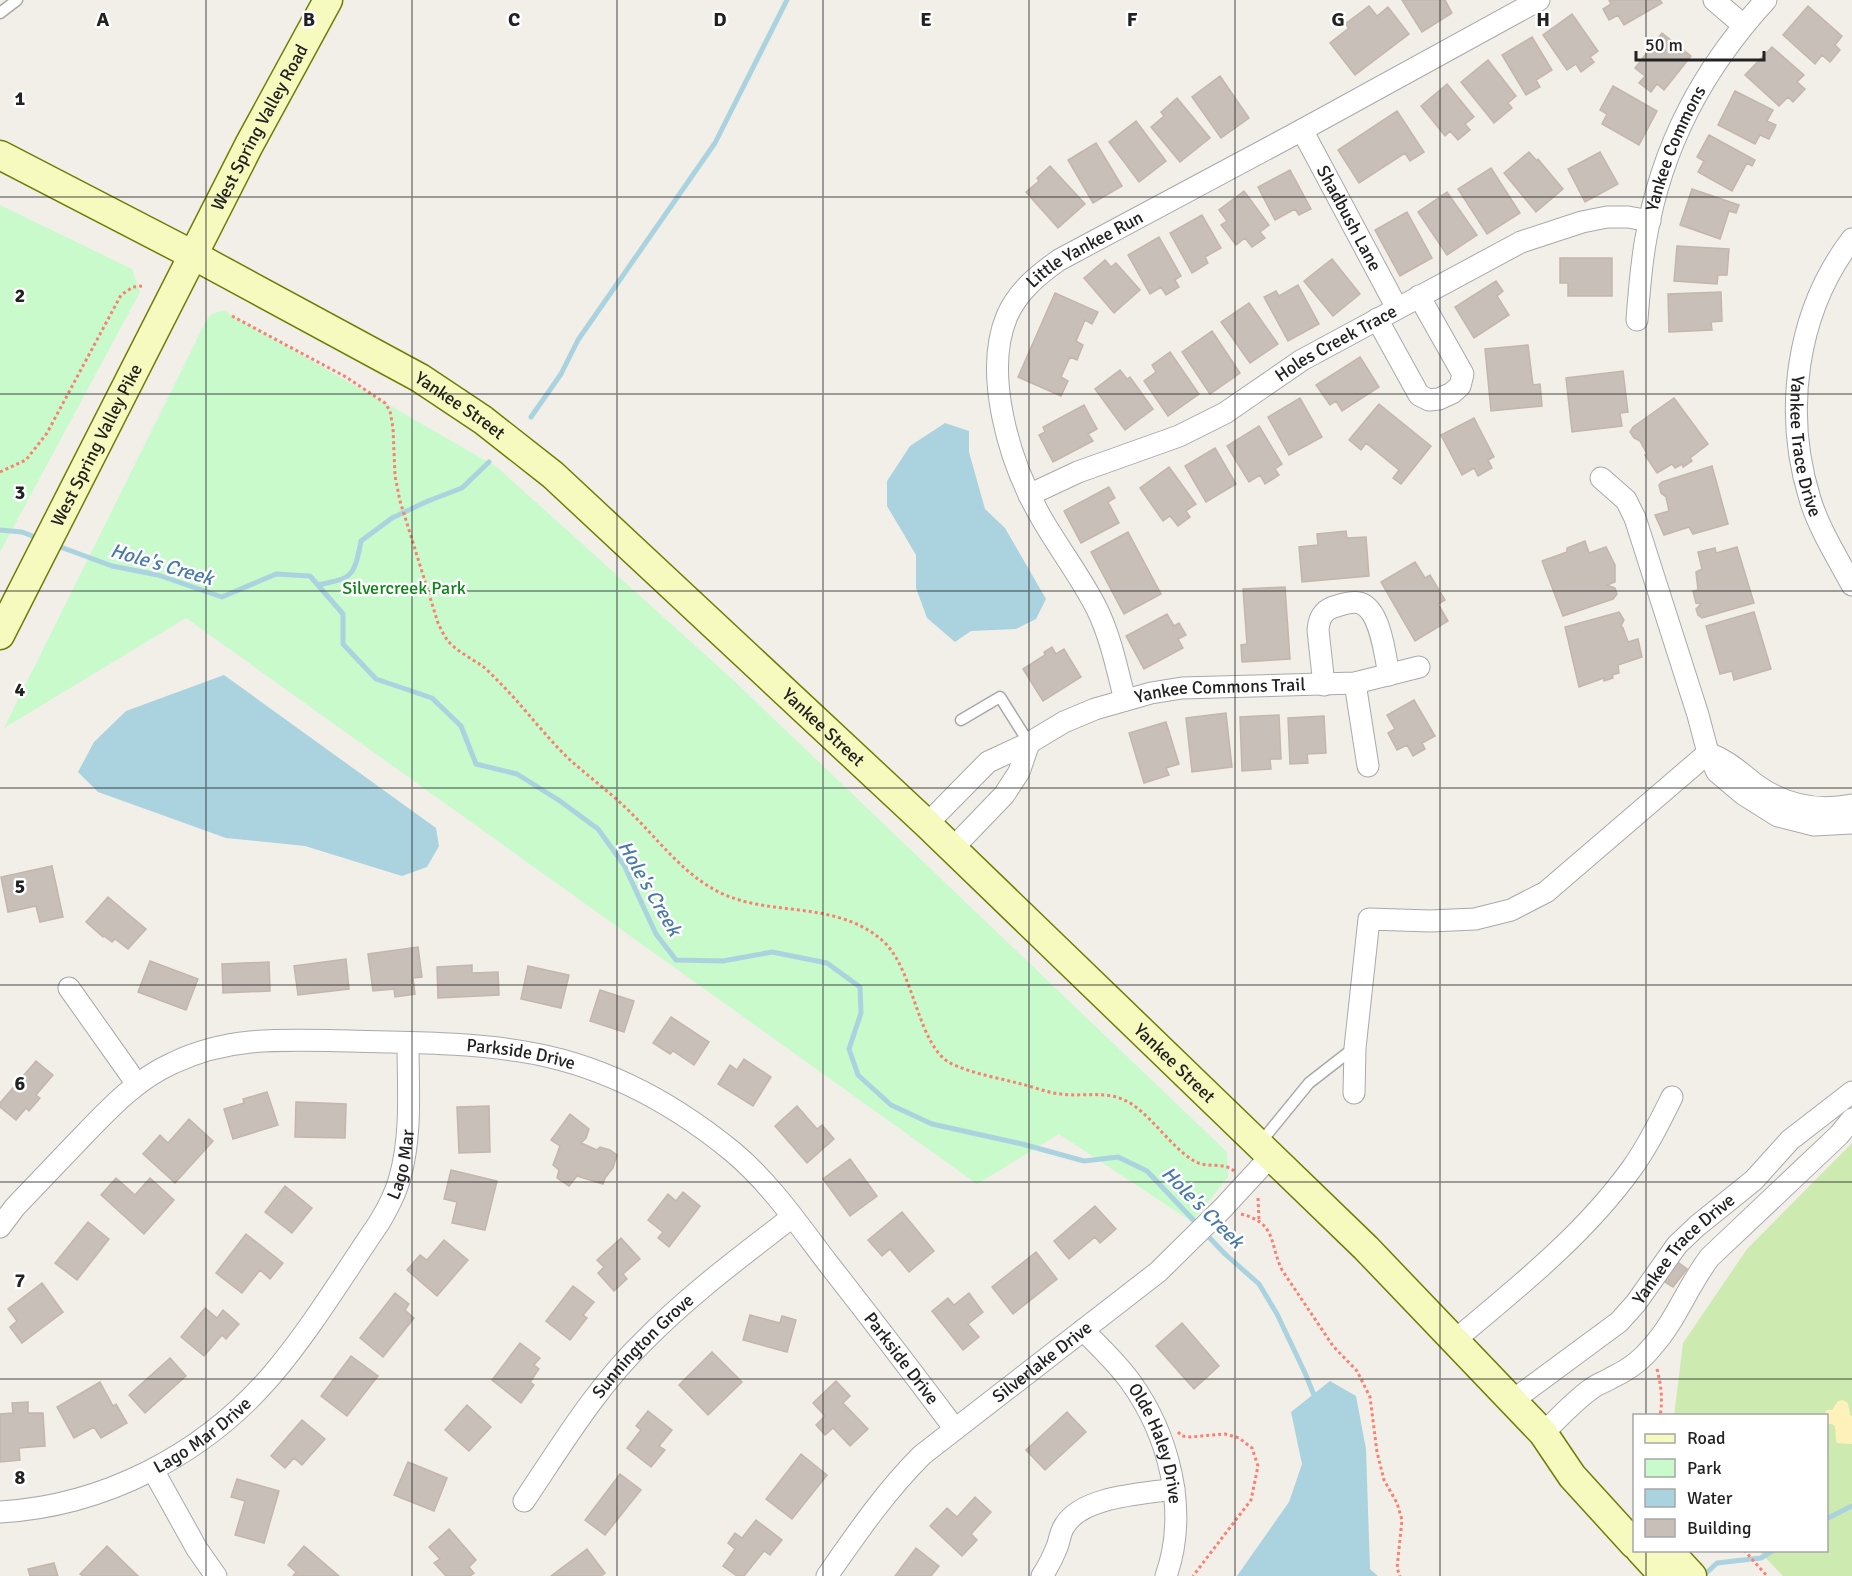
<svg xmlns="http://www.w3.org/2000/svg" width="1852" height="1576" font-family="Signika,sans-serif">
	<rect width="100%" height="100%" fill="#f2efe9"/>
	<path fill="#cdebb0" d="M1852,1143V1576H1783L1759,1551L1826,1550V1416H1674L1683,1343L1747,1249Z"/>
	<path fill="#fff1ba" d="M1843,1400L1848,1403L1850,1415L1852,1416V1444L1837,1443C1834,1436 1837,1431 1834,1425L1827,1423L1826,1416L1823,1415L1827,1410H1832L1838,1401Z"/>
	<path fill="#c8facc" d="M0,205L132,269L140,292L0,552Z
		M223,310L497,467L731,678L1227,1152L1228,1177L1192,1222L1059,1134L977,1184L186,618L4,728L205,323L210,315Z"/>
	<path fill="#aad3df" d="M945,423L969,431V452L985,509L1005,528L1046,599L1036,619L1016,629L971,631L955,642L927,618L916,588V555L887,506V481L910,446Z
		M224,675L436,828L439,846L427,867L402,876L305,846L226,838L98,792L78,772L94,742L126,711Z
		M1330,1381L1356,1396L1366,1449L1370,1569L1378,1576H1237L1289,1502L1302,1464L1291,1412Z"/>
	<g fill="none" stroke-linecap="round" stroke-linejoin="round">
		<path stroke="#aad3df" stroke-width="5" d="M531,417L561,374L578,340L715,143L787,0
			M0,530L22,532L40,539
			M55,545L112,566L158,575L222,597L276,574L310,576L343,614V644L376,679L432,698L461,726L476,764L517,774L560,801L598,829L624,865L656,934L676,960L723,961L772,952L827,963L860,987L861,1013L849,1049L858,1075L891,1105L932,1124L1022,1144L1084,1161L1118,1157L1147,1171L1199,1226
			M318,585C353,578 354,577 361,541L392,518L428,501L462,488L489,462
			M1205,1233L1225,1254L1259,1284L1277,1314L1305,1373L1316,1400
			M1826,1519L1852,1506
			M1703,1576L1717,1563L1761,1558L1774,1550"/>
	</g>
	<path fill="#c7bfb8" stroke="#c4b6ab" stroke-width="1.5" d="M1402,0H1445L1452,13L1422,32Z
		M1609,0H1660L1662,3L1624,25L1618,15L1609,20L1603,9L1611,4Z
		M1369,6L1377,16L1388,7L1409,34L1355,75L1330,43L1349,28L1345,24Z
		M1808,6L1842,36L1835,45L1840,50L1830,62L1822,55L1815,64L1783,35Z
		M1572,14L1598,51L1590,57L1594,62L1581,72L1576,64L1567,70L1543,35Z
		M1662,33L1691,56L1664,90L1657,84L1651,92L1639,83L1645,76L1635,68Z
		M1532,37L1552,70L1536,80L1540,87L1526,95L1502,55Z
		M1772,47L1804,75L1797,82L1805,89L1793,102L1788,97L1779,106L1745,75Z
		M1488,60L1516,96L1508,103L1512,108L1494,123L1461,82Z
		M1220,76L1249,118L1221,138L1192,97Z
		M1447,84L1474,117L1465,124L1470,130L1458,140L1450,131L1445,136L1421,106Z
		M1613,86L1657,111L1639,145L1602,124L1607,114L1600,110Z
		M1735,91L1773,110L1767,121L1776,125L1769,139L1760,135L1755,144L1718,125Z
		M1177,98L1210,138L1180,162L1151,127L1164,116L1161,112Z
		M1397,111L1424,152L1410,161L1405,153L1359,183L1338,150Z
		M1136,121L1166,161L1139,182L1109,142Z
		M1709,135L1755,160L1752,166L1747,163L1732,191L1698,172L1704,161L1697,157Z
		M1096,143L1122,186L1093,203L1068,160Z
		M1529,152L1537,161L1538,159L1563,189L1536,212L1504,173Z
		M1600,152L1618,184L1585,202L1568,169Z
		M1050,166L1085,204L1058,228L1026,192L1039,181L1037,178Z
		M1491,168L1520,213L1487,234L1458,189Z
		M1290,170L1311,209L1299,215L1295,209L1275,220L1258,187Z
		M1692,189L1739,205L1736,213L1729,211L1720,239L1680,225Z
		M1244,191L1269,225L1260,232L1265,238L1252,247L1245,238L1236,245L1221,225L1227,221L1219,210Z
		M1447,192L1477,235L1447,255L1418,212Z
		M1407,212L1432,258L1400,276L1375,230Z
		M1202,215L1221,248L1205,257L1208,263L1192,273L1170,233Z
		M1159,237L1181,276L1175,280L1179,287L1166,295L1161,287L1150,294L1128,255Z
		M1677,246L1729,249L1727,275H1718L1717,284L1674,281Z
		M1560,258H1612V296H1568V283H1560Z
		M1332,259L1360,294L1333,316L1304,281Z
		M1105,260L1111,267L1116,263L1140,290L1114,313L1084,278Z
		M1496,281L1503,291L1497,296L1509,315L1474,338L1455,307Z
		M1298,285L1319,324L1288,341L1264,297L1276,291L1279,296Z
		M1721,292L1722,321L1711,322L1712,330L1669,332L1668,294Z
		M1055,293L1098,312L1092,324L1085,320L1076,341L1083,345L1077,360L1070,357L1061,377L1068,381L1061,396L1018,377Z
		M1249,303L1278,344L1250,363L1221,322Z
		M1212,331L1240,373L1210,394L1182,352Z
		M1528,345L1533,385L1540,384L1542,406L1491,411L1485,349Z
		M1170,352L1199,394L1168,416L1144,381L1156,372L1152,365Z
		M1360,357L1379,387L1342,411L1336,401L1330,405L1316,385Z
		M1120,370L1127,379L1130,377L1153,409L1125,430L1095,389Z
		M1623,371L1628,412L1620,413L1622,426L1572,432L1566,378Z
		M1300,398L1322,437L1289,455L1268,417Z
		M1674,398L1708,444L1690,458L1692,461L1683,467L1682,464L1675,468L1672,464L1657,473L1645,455L1647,454L1640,441L1634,438L1630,432L1633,427Z
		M1379,404L1431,446L1401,484L1393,478L1399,470L1366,443L1361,450L1349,440Z
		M1084,405L1097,429L1088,434L1093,441L1053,462L1039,435L1045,432L1043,427Z
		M1474,418L1494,457L1488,460L1492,468L1478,476L1474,468L1462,475L1441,435Z
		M1259,426L1282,464L1275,469L1279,475L1265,484L1260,475L1249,482L1227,446Z
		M1215,448L1236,484L1206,502L1185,466Z
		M1712,466L1728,524L1693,534L1689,527L1664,535L1655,515L1669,511L1666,497L1661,493L1659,485L1662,482Z
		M1169,467L1196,504L1186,511L1190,517L1178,526L1170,516L1163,521L1140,488Z
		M1109,487L1115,498L1108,502L1119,523L1081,543L1064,511Z
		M1346,531L1347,538L1366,537L1369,576L1302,582L1299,547L1318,545L1317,534Z
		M1128,532L1161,594L1124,614L1091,552Z
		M1585,541L1589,553L1606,547L1615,565V582L1607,585L1615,588L1617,594L1613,599L1563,616L1542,561L1567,552V548Z
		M1737,547L1754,603L1702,618L1698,615L1696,609L1701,604L1696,603L1693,591L1698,590L1696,572L1702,569L1698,552L1715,548L1716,553Z
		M1415,562L1425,578L1430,575L1445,600L1438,604L1448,621L1415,641L1381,582Z
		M1285,587L1290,659L1242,662L1241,645L1247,644L1243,589Z
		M1619,612L1624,620L1621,626L1623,628L1628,642L1638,639L1642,657L1618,665L1619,673L1612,675L1613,678L1604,681V678L1579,687L1565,627Z
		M1754,612L1771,669L1734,680L1732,671L1720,674L1706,626Z
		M1167,614L1174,626L1179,623L1186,635L1178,639L1183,648L1144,669L1126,636Z
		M1052,647L1056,654L1064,649L1081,677L1043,701L1023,669L1045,655L1044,652Z
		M1414,700L1435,736L1422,743L1425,749L1413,756L1407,745L1397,750L1388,733L1395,729L1387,715Z
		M1226,713L1232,767L1192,772L1186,718Z
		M1279,715L1281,759H1270L1271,769L1242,771L1240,717Z
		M1324,716L1326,753L1307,754L1308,763L1290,764L1288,718Z
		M1166,722L1179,764L1166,768L1169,775L1144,783L1129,733Z
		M52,866L63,917L40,922L36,906L8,912L1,877Z
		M108,897L146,929L128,949L115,939L112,942L104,936L103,937L86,922Z
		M418,947L422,977L413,978L415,994L395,997L394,989L373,991L368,954Z
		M346,959L349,989L298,995L294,966Z
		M150,961L198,979L186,1010L138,992Z
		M269,962L270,991L223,993L222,964Z
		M472,965V973L498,972L499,995L438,998L437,967Z
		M528,966L569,975L561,1008L521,999Z
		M600,990L634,1001L624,1032L590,1021Z
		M671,1017L709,1042L694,1065L673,1051L670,1054L653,1043Z
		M744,1059L771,1077L753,1106L718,1084L730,1065L737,1070Z
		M36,1061L53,1075L36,1095L40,1098L29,1111L26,1108L16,1120L0,1107V1103Z
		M267,1092L278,1125L233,1139L224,1109L244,1103L243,1099Z
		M296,1102L346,1104L345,1138L295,1137Z
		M489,1106L490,1152L459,1153L457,1107Z
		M797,1106L817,1129L822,1125L834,1139L807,1163L775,1126Z
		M570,1114L589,1129L586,1138L581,1143L597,1150L600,1147L610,1150L617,1155L613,1168L605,1178L603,1184L577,1176L569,1186L557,1178L559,1170L553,1165L560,1146L551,1140Z
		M189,1119L213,1141L175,1183L143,1154L160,1135L168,1143Z
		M850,1159L877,1196L850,1216L823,1179Z
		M451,1170L497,1181L485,1230L452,1223L457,1202L444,1199Z
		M116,1178L135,1195L150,1178L174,1200L144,1234L101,1195Z
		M285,1186L312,1208L292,1233L265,1212Z
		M683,1192L700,1206L669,1247L658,1238L663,1232L648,1220L668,1194L676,1201Z
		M1095,1206L1116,1229L1100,1243L1095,1237L1069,1259L1054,1241Z
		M902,1212L934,1251L909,1272L890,1249L882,1256L868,1240Z
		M88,1222L109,1239L77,1280L55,1263Z
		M246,1234L283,1263L270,1279L260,1270L242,1293L216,1273Z
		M621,1238L640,1259L623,1274L627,1279L614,1291L598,1273L604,1267L597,1260Z
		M444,1240L468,1260L437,1296L407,1270L420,1255L427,1260Z
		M1036,1252L1057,1279L1013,1314L992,1287Z
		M1675,1260L1687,1269L1673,1287L1660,1279Z
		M42,1283L63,1312L22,1343L10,1327L17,1321L8,1309Z
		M573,1286L594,1302L583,1315L587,1318L570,1340L546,1321Z
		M395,1293L409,1304L405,1310L414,1318L383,1357L360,1338Z
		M969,1293L983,1312L968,1324L979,1337L963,1350L932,1311L948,1298L954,1305Z
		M205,1308L217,1318L223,1310L239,1324L226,1339L222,1335L204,1356L181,1337Z
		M750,1315L780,1323L782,1316L796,1320L787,1352L743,1340Z
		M1182,1323L1219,1366L1194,1389L1156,1346Z
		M520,1343L540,1358L534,1365L539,1369L530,1382L534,1385L521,1403L492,1380Z
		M712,1352L742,1382L708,1415L679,1385Z
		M351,1356L378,1376L347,1416L321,1396Z
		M170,1358L186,1376L145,1413L129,1395Z
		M836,1381L850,1396L843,1403L868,1429L850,1446L833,1428L825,1435L816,1425L825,1416L813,1403Z
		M100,1382L113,1406L116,1404L127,1423L101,1438L94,1427L74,1438L57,1407Z
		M28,1402V1413H43L45,1446L19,1448L20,1460L0,1462V1414L13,1413L12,1403Z
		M467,1405L491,1427L469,1451L445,1430Z
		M648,1411L672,1430L659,1446L665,1450L651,1467L627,1448L641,1430L636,1426Z
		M1067,1412L1086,1432L1045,1470L1026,1450Z
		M302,1420L325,1439L302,1465L294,1458L285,1468L271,1456Z
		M801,1454L827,1475L792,1519L766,1499Z
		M408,1462L447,1478L434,1511L394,1495Z
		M620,1474L641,1490L605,1535L585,1520Z
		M237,1479L279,1491L264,1543L235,1535L245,1501L231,1497Z
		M975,1497L991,1512L971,1534L977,1540L962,1556L930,1526L947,1508L957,1517Z
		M756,1520L782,1540L770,1555L764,1551L744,1576H737L723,1566L735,1549L728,1543L735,1533L742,1538Z
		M449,1529L476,1560L469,1567L474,1573L470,1576H446L434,1563L440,1559L429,1547Z
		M107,1546L138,1576H83L80,1574Z
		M304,1546L339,1576H293L296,1572L288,1565Z
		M916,1548L939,1566L931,1576H895Z
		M587,1549L605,1573L601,1576H551Z
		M54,1563L58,1576H30L28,1569Z"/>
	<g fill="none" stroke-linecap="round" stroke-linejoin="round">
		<g stroke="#a9a9a9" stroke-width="13">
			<path id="lane" d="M0,13L17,0
				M961,720L1000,697L1029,743
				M1260,1143L1309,1083L1354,1048"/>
		</g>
		<g stroke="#a9a9a9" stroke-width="23">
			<g id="street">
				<path d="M1714,0L1743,25"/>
				<path id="s1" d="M1302,130L1397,308"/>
				<path id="s2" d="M1852,239C1796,312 1783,412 1810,499C1819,529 1837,557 1852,585"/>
				<path d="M1377,319L1419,395L1429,400L1439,399L1452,393L1460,386L1463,374L1419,296"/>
				<path id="s3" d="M1637,320C1639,292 1641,265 1646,238C1662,145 1703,69 1766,0"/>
				<path id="s4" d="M1029,495L1078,472L1179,436L1225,413L1302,360L1521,242L1582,222L1607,217H1628L1650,221"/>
				<path d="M1355,683L1368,766"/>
				<path d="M1324,685L1318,630C1319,617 1324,609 1337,606C1343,604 1353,601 1360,603C1381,610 1385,656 1389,675"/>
				<path id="s5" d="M1125,700C1117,669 1111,638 1097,609C1080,575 1056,545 1038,512C1009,460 983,373 1007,316C1018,291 1038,275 1059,260L1302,130L1539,0"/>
				<path d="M1852,805C1817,812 1784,805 1755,784C1737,770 1730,762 1708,753L1717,772L1743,794L1778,816L1814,825L1852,823"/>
				<path id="s6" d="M927,824L988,762L1029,743L1064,722L1095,709L1151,693L1182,688L1355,683L1419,667"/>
				<path d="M952,849L1004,795L1019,772L1029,743"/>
				<path d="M69,988L137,1084"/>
				<path d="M1354,1093L1355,1048L1369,919L1430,921L1475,919L1511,910L1546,892L1708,753L1698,715L1635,518L1626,500L1601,478"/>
				<path id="s7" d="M0,1227L15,1207C36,1185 58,1162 79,1140C108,1110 135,1080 173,1063C231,1035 288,1040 350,1041C406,1043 464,1042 519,1051C599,1063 671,1101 733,1152C770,1183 798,1224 827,1262C870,1317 913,1373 955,1429"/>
				<path id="s8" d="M1083,1330C1099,1346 1116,1362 1130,1381C1169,1435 1189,1511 1166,1576"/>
				<path d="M1455,1340C1517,1288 1584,1235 1632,1168C1648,1146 1660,1121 1672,1097"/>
				<path id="s9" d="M1512,1401L1619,1322L1636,1303L1677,1245L1697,1226L1754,1180L1790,1140L1852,1092"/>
				<path d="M1543,1433C1559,1418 1573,1402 1591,1389C1597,1384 1605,1382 1611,1378C1626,1371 1642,1360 1652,1347C1676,1321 1688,1285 1710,1257L1839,1135L1852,1119"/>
				<path d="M153,1470L197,1549L216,1576"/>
				<path id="s10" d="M524,1501C561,1446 597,1386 645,1340C690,1294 742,1256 792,1217"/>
				<path id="s11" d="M0,1512C104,1506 203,1455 271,1376C311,1329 344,1274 379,1223C388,1208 396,1193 400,1177C412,1134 408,1087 408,1043"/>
				<path id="s12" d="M827,1576C857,1533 885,1492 922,1455L1158,1272L1223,1208L1270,1157"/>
				<path d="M1042,1576C1048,1567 1053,1557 1057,1547C1060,1539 1060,1532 1065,1525C1083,1496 1143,1494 1174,1489"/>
			</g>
		</g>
		<g stroke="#707d05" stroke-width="31">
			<g id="secondary">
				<path id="s13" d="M0,155L193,255L420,378L483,420L553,475L927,824L1366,1248L1543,1433L1572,1476L1634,1544"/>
				<path id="s14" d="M0,635L249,145L328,0"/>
				<path d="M1640,1550L1664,1576"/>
				<path d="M1668,1550L1692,1576"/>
			</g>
		</g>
		<path stroke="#fa8072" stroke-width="3" stroke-dasharray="3 3" stroke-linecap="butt" d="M232,316L346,377L385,403L390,411L393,428L395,476L400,501L438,623C441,629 444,636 448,641C457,651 470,658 481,665C488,670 494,677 500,683C524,707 544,735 569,759C590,778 614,795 634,816C662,844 686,877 723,894C774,917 836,900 883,941C915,970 917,1047 952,1064C974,1074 999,1078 1021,1084C1034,1087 1048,1093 1061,1094C1081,1097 1102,1091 1122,1099C1148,1109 1170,1148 1196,1162C1208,1168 1225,1162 1234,1171
			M0,472L26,460L47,433L121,295L133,287L142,286
			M1258,1198L1259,1221
			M1241,1214C1277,1223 1269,1243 1282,1270L1333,1346L1357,1371L1370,1397L1377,1452L1384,1480L1397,1503L1402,1520L1397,1568L1400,1576
			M1657,1369C1661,1385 1663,1399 1660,1416
			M1178,1432L1182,1436L1190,1437L1225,1434L1239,1438L1252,1448L1258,1466L1251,1500L1193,1576
			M1744,1550L1767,1576"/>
		<use href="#lane" stroke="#fff" stroke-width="10"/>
		<use href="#street" stroke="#fff" stroke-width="21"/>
		<use href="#secondary" stroke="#f7fabf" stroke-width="28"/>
	</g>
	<path fill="none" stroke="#222" stroke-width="1.5" stroke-opacity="0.55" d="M206,0V1576M412,0V1576M617,0V1576M823,0V1576M1029,0V1576M1235,0V1576M1440,0V1576M1646,0V1416M0,197H1852M0,394H1852M0,591H1852M0,788H1852M0,985H1852M0,1182H1852M0,1379H1852M1646,1550V1576"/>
	<g text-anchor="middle" stroke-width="5" stroke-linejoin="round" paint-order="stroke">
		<g font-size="18" fill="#222" stroke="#fff">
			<text dy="6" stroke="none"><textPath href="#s14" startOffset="570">West Spring Valley Road</textPath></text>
			<text dy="6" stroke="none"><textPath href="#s3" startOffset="177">Yankee Commons</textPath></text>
			<text dy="6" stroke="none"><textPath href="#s1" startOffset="100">Shadbush Lane</textPath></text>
			<text dy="6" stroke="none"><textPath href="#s5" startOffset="518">Little Yankee Run</textPath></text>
			<text dy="6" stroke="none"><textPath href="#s4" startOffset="344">Holes Creek Trace</textPath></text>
			<text dy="6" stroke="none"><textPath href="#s13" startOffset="524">Yankee Street</textPath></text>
			<text dy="6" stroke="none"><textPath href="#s14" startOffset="213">West Spring Valley Pike</textPath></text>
			<text dy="6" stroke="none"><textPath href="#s2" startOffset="220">Yankee Trace Drive</textPath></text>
			<text dy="6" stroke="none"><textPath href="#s6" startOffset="334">Yankee Commons Trail</textPath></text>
			<text dy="6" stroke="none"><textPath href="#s13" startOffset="1010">Yankee Street</textPath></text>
			<text dy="6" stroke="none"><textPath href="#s7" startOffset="592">Parkside Drive</textPath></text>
			<text dy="6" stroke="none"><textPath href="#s13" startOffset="1496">Yankee Street</textPath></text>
			<text dy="6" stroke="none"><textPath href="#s11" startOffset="562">Lago Mar</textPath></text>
			<text dy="6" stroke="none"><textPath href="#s9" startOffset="231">Yankee Trace Drive</textPath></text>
			<text dy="6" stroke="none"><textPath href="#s10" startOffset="196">Sunnington Grove</textPath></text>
			<text dy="6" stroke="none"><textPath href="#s7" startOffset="1096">Parkside Drive</textPath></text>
			<text dy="6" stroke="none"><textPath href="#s12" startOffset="306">Silverlake Drive</textPath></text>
			<text dy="6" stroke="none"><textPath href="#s11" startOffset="220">Lago Mar Drive</textPath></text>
			<text dy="6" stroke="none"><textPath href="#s8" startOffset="138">Olde Haley Drive</textPath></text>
		</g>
		<g font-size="18" fill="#0c8416" stroke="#fff">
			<text x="404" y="594">Silvercreek Park</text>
		</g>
		<g font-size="20" font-style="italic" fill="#4a7aab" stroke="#fff">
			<text transform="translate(162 564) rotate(16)" y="7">Hole's Creek</text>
			<text transform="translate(650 888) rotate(60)" y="7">Hole's Creek</text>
			<text transform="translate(1203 1207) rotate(45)" y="7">Hole's Creek</text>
		</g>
	</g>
	<g font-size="20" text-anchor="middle" font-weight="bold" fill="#222" stroke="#fff" stroke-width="5" stroke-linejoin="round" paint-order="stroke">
		<text x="103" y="26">A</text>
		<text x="309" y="26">B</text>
		<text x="514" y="26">C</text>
		<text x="720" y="26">D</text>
		<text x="926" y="26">E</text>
		<text x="1132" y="26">F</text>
		<text x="1338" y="26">G</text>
		<text x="1543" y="26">H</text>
		<text x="20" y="105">1</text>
		<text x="20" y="302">2</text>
		<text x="20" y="499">3</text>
		<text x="20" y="696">4</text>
		<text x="20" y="893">5</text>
		<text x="20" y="1090">6</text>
		<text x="20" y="1287">7</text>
		<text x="20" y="1484">8</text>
	</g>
	<rect x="1633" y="1414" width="195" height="138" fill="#ffffff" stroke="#a7a7a7" stroke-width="1.5"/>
	<rect x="1645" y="1434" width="30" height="9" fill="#f7fabf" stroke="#a7a7a7" stroke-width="1.5"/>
	<text x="1687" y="1444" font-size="18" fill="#222222">Road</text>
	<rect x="1645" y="1459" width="30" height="18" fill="#c8facc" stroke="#a7a7a7" stroke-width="1.5"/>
	<text x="1687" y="1474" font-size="18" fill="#222222">Park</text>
	<rect x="1645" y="1489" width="30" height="18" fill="#aad3df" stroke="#a7a7a7" stroke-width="1.5"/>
	<text x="1687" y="1504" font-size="18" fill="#222222">Water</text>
	<rect x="1645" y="1519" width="30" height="18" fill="#c7bfb8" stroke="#a7a7a7" stroke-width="1.5"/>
	<text x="1687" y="1534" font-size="18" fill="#222222">Building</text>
	<path d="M1636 51v9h128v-9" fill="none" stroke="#222222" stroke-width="3"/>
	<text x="1645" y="51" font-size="18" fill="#222222" stroke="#ffffff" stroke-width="4.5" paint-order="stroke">50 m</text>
</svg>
